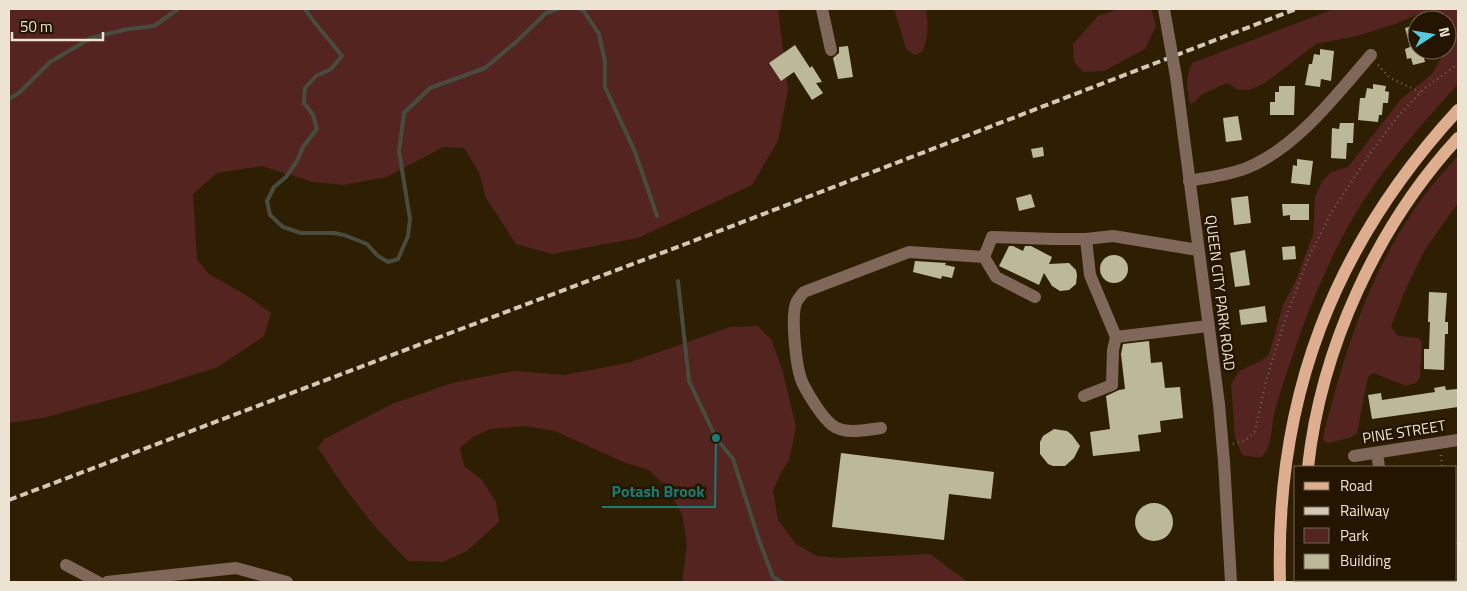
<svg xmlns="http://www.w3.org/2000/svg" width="1467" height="591" viewBox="0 0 1467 591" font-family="'Titillium Web',sans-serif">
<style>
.green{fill:#532420}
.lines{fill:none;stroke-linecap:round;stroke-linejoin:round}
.stream{stroke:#484c3f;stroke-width:4}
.building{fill:#bbb997}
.path{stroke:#72644d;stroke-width:2.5;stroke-dasharray:1 4;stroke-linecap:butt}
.minor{stroke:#7f6859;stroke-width:12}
.major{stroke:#dfae90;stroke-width:12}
.rail{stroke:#d4c9b7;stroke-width:4;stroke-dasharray:8 4;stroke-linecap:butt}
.minor-bridge{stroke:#7f6859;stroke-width:12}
.labels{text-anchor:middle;stroke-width:5;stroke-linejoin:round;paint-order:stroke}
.street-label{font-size:15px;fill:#ede3d3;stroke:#241500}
.leader{fill:none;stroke:#1a7b73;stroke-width:2}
.callout-dot{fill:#1a7b73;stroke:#241500;stroke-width:2}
.callout-label{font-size:16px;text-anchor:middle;font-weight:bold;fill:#1a7b73;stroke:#241500;stroke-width:5;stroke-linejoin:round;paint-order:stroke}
</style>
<rect width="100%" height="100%" fill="#2e1f03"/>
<g class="green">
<path d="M9,9H778L788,90L778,141L752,185L638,238L552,254L516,244L486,198L479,172L464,148L443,147L387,177L342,185L313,182L262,166L217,173L193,194L197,260L209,274L249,297L271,313L264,336L218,367L146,390L43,418L9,423Z"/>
<path d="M894,9H926C928,23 929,38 922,52L915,55L906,49Z"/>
<path d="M1119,9H1151L1156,26L1145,49L1104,71L1083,72L1074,61L1073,44L1098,16Z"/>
<path d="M1334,9H1458V84C1419,127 1380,171 1351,221C1333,253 1318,287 1305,321C1294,350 1284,380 1275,410C1271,426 1273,444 1262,457H1252L1242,455L1235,437L1231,384L1239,371L1261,361L1269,354L1283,305L1296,280L1313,235L1315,197L1322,181L1331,172L1348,167L1401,99L1432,74L1441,58L1442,50H1447V20H1441L1439,14L1431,9L1395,24L1357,36L1316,44L1265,83L1249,90H1238L1227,83L1201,95L1196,101L1190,104C1187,89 1185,77 1192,63Z"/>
<path d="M1458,156V203L1424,251L1404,293L1391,327L1398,336L1419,338L1422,344L1420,378L1416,383L1406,386L1373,373L1368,377L1357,433L1350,438L1328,443L1323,440L1324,433C1351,328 1381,236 1458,156Z"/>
<path d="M757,326L771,339L782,369L796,427L789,461L781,472L773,491L778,520L796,544L817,556L840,558L930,554L968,582H682L687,545L682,514L667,488L649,470L623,462L555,431L525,426L490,429L473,437L460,448L464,466L482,480L496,502L499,522L467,551L443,562L408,561L376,528L344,487L318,448L324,439L392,404L452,383L514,371L564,375L628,363L730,327Z"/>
</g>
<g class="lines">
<g class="stream">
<path d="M305,9C316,26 330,40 342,56L331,69L316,76L305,88L304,103L313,115L317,129L303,147L297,161L286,177L274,187L267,201L270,215L283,227L301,233H334L344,235L367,244L378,256L388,262L398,259L408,236L410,219L399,151L404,113L430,88L485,68L516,42L546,13L558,9"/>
<path d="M579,9L583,10L599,34L605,62V87L635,152L657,216"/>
<path d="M9,99L20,92L50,62L91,38L128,29L154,26L178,9"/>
<path d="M678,281L689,381L716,438L733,459L760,543L773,577L782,582"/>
</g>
</g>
<g class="building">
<path d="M1417,25V50H1422L1425,62L1413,65L1411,58L1407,59L1405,49L1410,47L1405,28Z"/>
<path d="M795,45L810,68L812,66L822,82L816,83L823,93L812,100L794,72L781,81L769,63Z"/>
<path d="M848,46L853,77L838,79L833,58L839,53V47Z"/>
<path d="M1320,49L1334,51L1331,81L1321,79L1320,87L1305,85L1309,64H1312L1314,54L1320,55Z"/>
<path d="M1373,84L1386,86L1385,91L1389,92L1388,103H1383L1382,115H1379L1378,122L1358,120L1360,98H1365L1367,88L1373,89Z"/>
<path d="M1279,86H1295L1294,115H1270V102H1275V92H1279Z"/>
<path d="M1238,116L1242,140L1226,142L1223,118Z"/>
<path d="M1340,123H1354L1353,143H1347L1346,159L1331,158L1332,128L1339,129Z"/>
<path d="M1043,147L1044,156L1033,158L1031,149Z"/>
<path d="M1297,159L1313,161L1310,185L1291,183L1293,165L1297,166Z"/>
<path d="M1031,194L1035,207L1019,211L1016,198Z"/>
<path d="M1248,196L1251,223L1234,225L1231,198Z"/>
<path d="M1282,204H1309V220H1290V215L1283,216Z"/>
<path d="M1009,246H1013L1023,251L1025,246H1031L1052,257L1049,264L1069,263L1076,270L1077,275L1076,284L1069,290L1060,291L1052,286L1044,273L1039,285L999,266Z"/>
<path d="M1295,246L1296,259L1283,260L1282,247Z"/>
<path d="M1245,250L1250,285L1235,287L1230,253Z"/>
<circle cx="1114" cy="269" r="14"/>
<path d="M915,261L946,263L945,265L955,267L952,278L942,276L941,279L913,272Z"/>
<path d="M1429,292L1447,293L1445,322H1448V334H1445L1444,370L1424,369V349H1429L1430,322H1428Z"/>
<path d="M1265,306L1267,322L1241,325L1239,310Z"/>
<path d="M1149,341L1151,363L1162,362L1165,388L1180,387L1183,418L1160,421L1161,432L1138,435L1140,451L1093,456L1090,432L1110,429L1106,396L1119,390L1125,389L1121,354L1123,344Z"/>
<path d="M1445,386L1446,390L1458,389V407L1372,419L1368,395L1381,393L1382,400L1435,392L1434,388Z"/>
<path d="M1054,429L1067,431L1072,435L1080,446L1074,458L1065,466H1053L1048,464L1040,454V442L1043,436Z"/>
<path d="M841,453L994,472L991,499L949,494L944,540L832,527Z"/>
<circle cx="1154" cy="522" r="19"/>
</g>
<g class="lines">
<g class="path">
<path d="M1378,65L1390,78L1420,92"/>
<path d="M1233,444L1246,440L1255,431L1266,381L1283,326L1307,261L1331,213L1373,149L1399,115L1425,88L1458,64"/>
<path d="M1441,455L1442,467"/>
<path d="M1456,543L1458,548"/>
</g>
<g class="minor">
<path d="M822,9L831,50"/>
<path d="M1164,9L1168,32"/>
<path d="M1176,77L1219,404L1224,462L1231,582"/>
<path d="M1189,181C1209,177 1231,175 1249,167C1298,146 1337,94 1371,55"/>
<path d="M1086,239L1090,275L1116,337L1208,326"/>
<path d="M984,257L996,277L1035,297"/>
<path d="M1084,396L1112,385L1113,350L1116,337"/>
<path d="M881,428C865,430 845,435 832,425C822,417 809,396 803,384C796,370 790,314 797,301C799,298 802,294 804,292L909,252L984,257L992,237L1053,239H1086L1113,236L1198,250"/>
<path d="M1377,453L1379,467"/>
<path d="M1354,456L1458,440"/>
<path d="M66,565L98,582"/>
<path d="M107,582L236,568L287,582"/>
</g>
<g class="major">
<path d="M1308,467C1321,348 1377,226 1458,138"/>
<path d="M1302,580V582"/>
<path d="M1280,582C1275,398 1333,246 1458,110"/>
</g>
<path class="rail" d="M9,500L688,243L1296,9"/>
<path class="minor-bridge" d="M1168,32L1176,77"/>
</g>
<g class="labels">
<g class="street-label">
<text transform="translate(1220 293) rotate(83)" y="5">QUEEN CITY PARK ROAD</text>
<text transform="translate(1404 432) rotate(-9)" y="5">PINE STREET</text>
</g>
</g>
<path class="leader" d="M716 438L715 507H602"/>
<circle class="callout-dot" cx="716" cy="438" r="5"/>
<g class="callout-label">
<text x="658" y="497">Potash Brook</text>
</g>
<rect width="1467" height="591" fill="none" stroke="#ede3d3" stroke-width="20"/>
<rect x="1294" y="466" width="162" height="115" fill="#241500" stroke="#746754"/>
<rect x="1304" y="482" width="25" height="8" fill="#dfae90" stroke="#746754"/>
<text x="1340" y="491" font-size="15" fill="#ede3d3">Road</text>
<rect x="1304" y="507" width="25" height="8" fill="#d4c9b7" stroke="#746754"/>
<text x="1340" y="516" font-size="15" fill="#ede3d3">Railway</text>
<rect x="1304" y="528" width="25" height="15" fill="#532420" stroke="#746754"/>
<text x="1340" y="541" font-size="15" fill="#ede3d3">Park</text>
<rect x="1304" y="554" width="25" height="15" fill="#bbb997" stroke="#746754"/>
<text x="1340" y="566" font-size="15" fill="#ede3d3">Building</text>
<g transform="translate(1432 35) rotate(78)"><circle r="24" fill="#241500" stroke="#746754"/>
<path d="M0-4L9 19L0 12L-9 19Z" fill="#54cade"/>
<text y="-8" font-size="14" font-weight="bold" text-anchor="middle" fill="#ede3d3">N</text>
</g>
<path d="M12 32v8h91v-8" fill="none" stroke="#ede3d3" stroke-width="2.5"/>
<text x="20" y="32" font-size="15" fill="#ede3d3" stroke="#241500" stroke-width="4" paint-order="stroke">50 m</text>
</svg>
